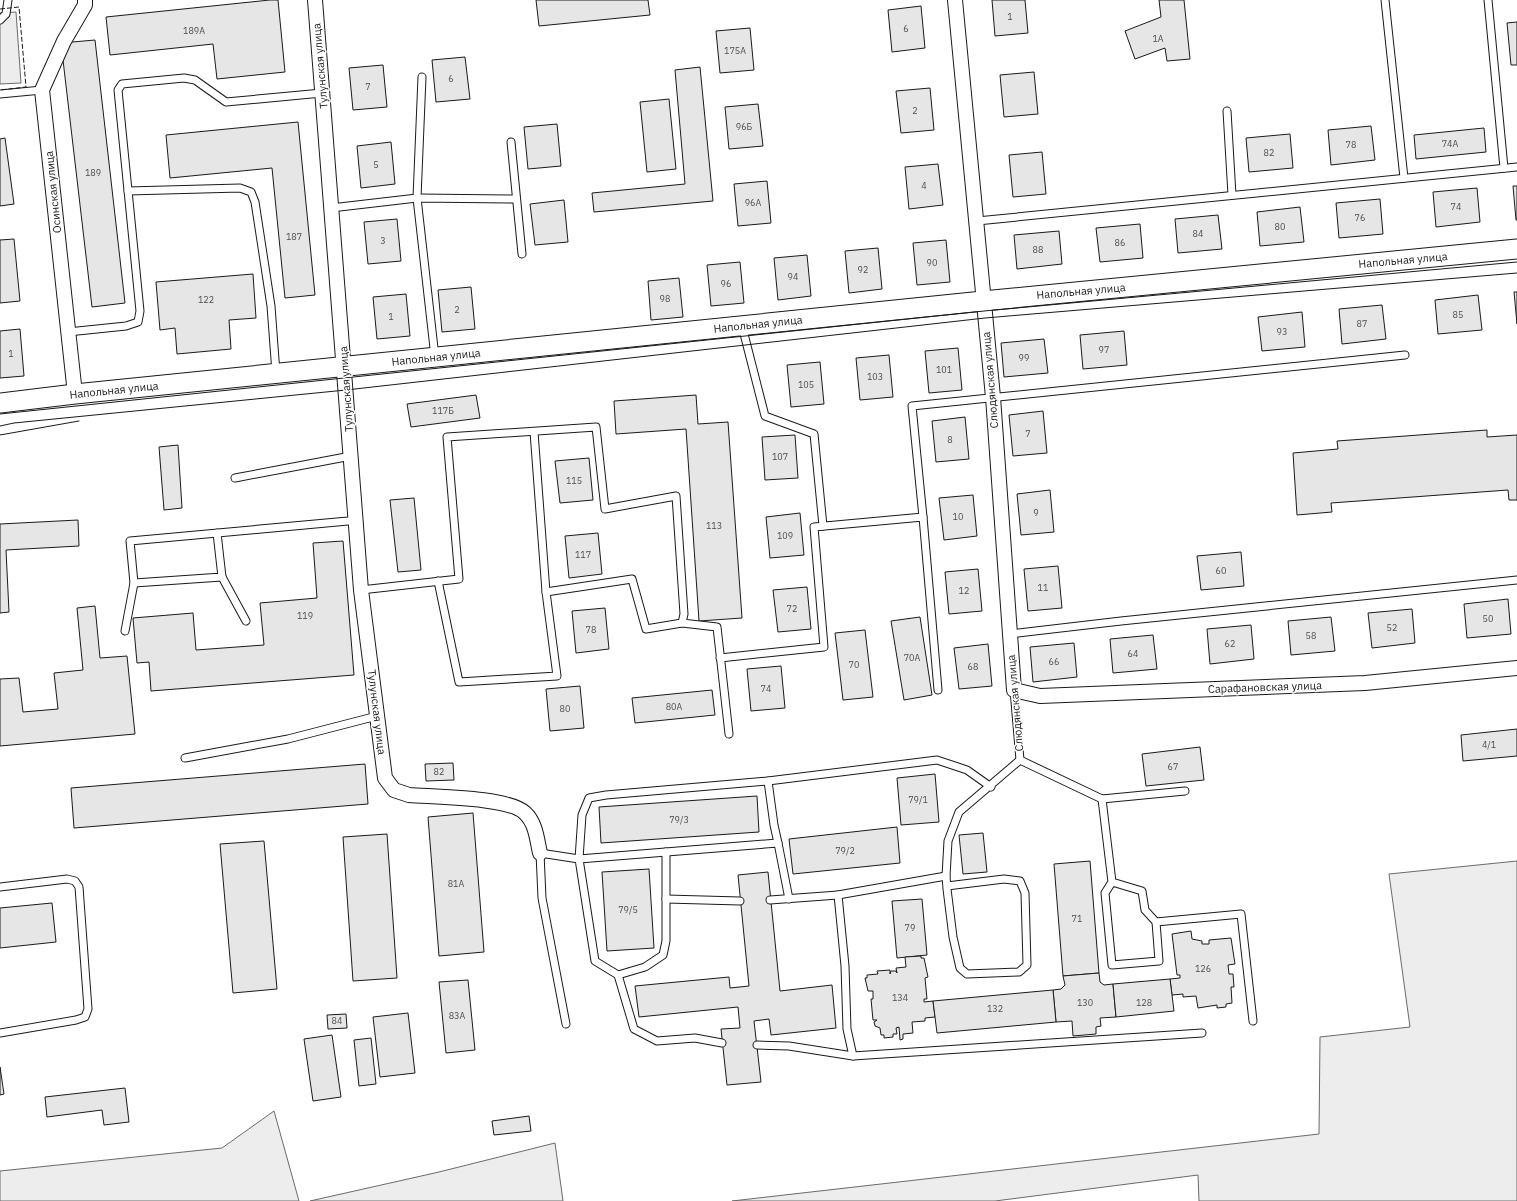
<svg xmlns="http://www.w3.org/2000/svg" width="1517" height="1201" viewBox="0 0 1517 1201" font-family="'IBM Plex Sans',sans-serif">
<style>
.built{fill:#ededed;stroke:#6a6a6a}
.building{fill:#e6e6e6;stroke:#1a1a1a}
.lines{fill:none;stroke-linecap:round;stroke-linejoin:round}
.lane-casing{stroke:#1a1a1a;stroke-width:9}
.street-casing{stroke:#1a1a1a;stroke-width:16}
.secondary-casing{stroke:#1a1a1a;stroke-width:21}
.lane{stroke:#fff;stroke-width:7}
.street{stroke:#fff;stroke-width:14}
.secondary{stroke:#fff;stroke-width:19}
.tram{stroke:#1a1a1a;stroke-width:1}
.fence{stroke:#1a1a1a;stroke-width:1;stroke-dasharray:5 2;stroke-linecap:butt}
.labels{text-anchor:middle;stroke-width:3;stroke-linejoin:round;paint-order:stroke}
.number-label{font-size:9px;fill:#4d4d4d}
.street-label{font-size:11px;fill:#1a1a1a;stroke:#fff}
</style>
<rect width="100%" height="100%" fill="#fff"/>
<g class="built">
<path d="M16,12L21,83L0,84V13Z"/>
<path d="M1517,861V1201H1199L1198,1175L995,1201H732L1319,1134L1320,1037L1410,1027L1389,874Z"/>
<path d="M274,1111L299,1201H0V1171L222,1148Z"/>
<path d="M555,1143L563,1201H310L439,1172Z"/>
</g>
<g class="building">
<path d="M270,0H278L285,72L217,79L213,44L110,55L106,17Z"/>
<path d="M536,0H648L650,15L539,26Z"/>
<path d="M992,0H1025L1028,33L995,36Z"/>
<path d="M1159,0H1184L1190,59L1167,61L1165,48L1135,59L1125,31L1161,17Z"/>
<path d="M921,6L925,48L892,52L888,10Z"/>
<path d="M1517,22V65H1511L1507,23Z"/>
<path d="M750,28L754,70L720,73L716,31Z"/>
<path d="M95,40L125,303L92,307L61,43Z"/>
<path d="M465,57L470,99L436,102L432,60Z"/>
<path d="M383,65L387,107L353,110L349,68Z"/>
<path d="M700,67L713,201L594,212L592,193L685,184L675,70Z"/>
<path d="M1034,72L1038,114L1004,117L1000,75Z"/>
<path d="M930,88L934,130L901,133L896,91Z"/>
<path d="M669,99L676,169L647,172L640,102Z"/>
<path d="M758,104L763,146L729,149L725,107Z"/>
<path d="M298,122L315,295L285,298L272,168L170,178L166,135Z"/>
<path d="M557,124L561,166L528,169L524,127Z"/>
<path d="M1371,126L1375,160L1331,165L1328,130Z"/>
<path d="M1484,128L1486,152L1416,159L1414,135Z"/>
<path d="M1290,134L1293,168L1249,172L1246,138Z"/>
<path d="M5,138L14,204L0,206V139Z"/>
<path d="M391,142L395,184L361,188L357,146Z"/>
<path d="M1042,152L1046,194L1013,197L1009,155Z"/>
<path d="M938,164L943,205L909,209L905,167Z"/>
<path d="M767,181L771,223L738,226L734,184Z"/>
<path d="M1513,186H1517V220H1516Z"/>
<path d="M1477,188L1480,222L1436,227L1433,192Z"/>
<path d="M1380,199L1383,234L1339,238L1336,203Z"/>
<path d="M564,200L568,242L535,245L530,204Z"/>
<path d="M1300,207L1304,242L1260,246L1257,212Z"/>
<path d="M1218,215L1222,249L1178,253L1175,219Z"/>
<path d="M397,219L401,261L368,264L364,222Z"/>
<path d="M1140,224L1143,258L1100,262L1096,228Z"/>
<path d="M1059,231L1062,264L1017,269L1014,235Z"/>
<path d="M14,239L20,301L0,303V240Z"/>
<path d="M946,240L950,282L917,285L913,243Z"/>
<path d="M878,248L882,289L849,293L845,251Z"/>
<path d="M807,255L811,296L778,300L774,258Z"/>
<path d="M740,262L744,303L711,306L707,265Z"/>
<path d="M253,274L256,318L229,320L231,349L177,354L175,328L160,330L156,282Z"/>
<path d="M679,278L683,317L651,320L648,281Z"/>
<path d="M471,287L475,329L442,332L438,290Z"/>
<path d="M1514,292H1517V324Z"/>
<path d="M406,294L410,336L377,339L373,297Z"/>
<path d="M1478,295L1482,330L1438,334L1435,300Z"/>
<path d="M1382,305L1386,339L1342,344L1339,309Z"/>
<path d="M1302,312L1305,347L1262,351L1258,317Z"/>
<path d="M20,329L24,376L0,378V331Z"/>
<path d="M1124,331L1127,365L1083,369L1080,335Z"/>
<path d="M1044,339L1048,373L1004,377L1001,343Z"/>
<path d="M958,348L962,390L929,393L925,351Z"/>
<path d="M889,355L893,397L860,400L856,358Z"/>
<path d="M820,362L824,404L791,407L787,365Z"/>
<path d="M476,395L480,418L411,427L407,404Z"/>
<path d="M696,395L698,424L728,422L742,618L699,621L686,429L616,434L614,401Z"/>
<path d="M1043,411L1047,453L1013,456L1009,415Z"/>
<path d="M965,417L969,459L936,462L932,421Z"/>
<path d="M1487,430V437L1517,435V500H1509L1508,490L1331,503L1332,512L1297,515L1293,453L1338,449L1337,441Z"/>
<path d="M795,435L798,478L765,480L762,437Z"/>
<path d="M178,445L182,508L164,510L159,447Z"/>
<path d="M589,458L593,500L560,503L555,461Z"/>
<path d="M1050,490L1054,532L1021,535L1017,494Z"/>
<path d="M973,495L977,536L944,540L939,498Z"/>
<path d="M414,498L421,570L398,572L390,500Z"/>
<path d="M800,513L804,555L770,558L766,517Z"/>
<path d="M78,520L79,546L6,550L9,612L0,613V524Z"/>
<path d="M598,533L602,574L569,578L565,536Z"/>
<path d="M343,541L354,675L151,691L149,662L137,663L133,618L193,613L196,650L264,645L260,603L317,598L313,543Z"/>
<path d="M1241,552L1244,586L1201,590L1197,556Z"/>
<path d="M1058,566L1062,608L1028,611L1024,569Z"/>
<path d="M978,569L982,611L949,614L945,572Z"/>
<path d="M807,587L811,629L778,632L773,590Z"/>
<path d="M1508,599L1511,634L1467,638L1464,604Z"/>
<path d="M95,606L100,658L127,656L135,734L0,746V679L19,678L23,712L58,709L54,673L83,670L77,608Z"/>
<path d="M605,608L609,649L576,653L572,611Z"/>
<path d="M1412,609L1415,643L1372,648L1368,613Z"/>
<path d="M920,617L932,695L904,700L891,621Z"/>
<path d="M1331,617L1335,651L1291,655L1288,621Z"/>
<path d="M1251,625L1254,659L1210,664L1207,629Z"/>
<path d="M865,630L873,697L843,700L835,633Z"/>
<path d="M1153,635L1157,669L1113,673L1110,639Z"/>
<path d="M1074,643L1077,677L1033,682L1030,647Z"/>
<path d="M988,644L992,686L959,689L954,648Z"/>
<path d="M781,666L785,708L751,711L747,669Z"/>
<path d="M580,686L584,728L550,731L546,689Z"/>
<path d="M712,690L715,715L635,723L632,698Z"/>
<path d="M1517,729V756L1463,761L1461,735Z"/>
<path d="M1200,747L1204,780L1146,786L1142,754Z"/>
<path d="M453,763L454,780L426,781L425,764Z"/>
<path d="M365,764L368,804L74,828L71,788Z"/>
<path d="M935,774L939,822L901,825L897,778Z"/>
<path d="M757,796L759,832L601,843L599,807Z"/>
<path d="M473,813L484,952L439,956L428,817Z"/>
<path d="M897,827L900,863L793,874L789,839Z"/>
<path d="M983,833L987,872L963,874L959,835Z"/>
<path d="M387,834L397,978L353,981L343,837Z"/>
<path d="M264,841L277,989L233,993L220,844Z"/>
<path d="M1090,861L1099,973L1063,976L1054,864Z"/>
<path d="M649,869L654,948L607,951L602,872Z"/>
<path d="M768,872L780,991L832,985L836,1028L771,1035L769,1019L754,1021L761,1082L727,1085L721,1029L740,1028L738,1007L639,1017L635,986L729,977L730,988L749,986L738,875Z"/>
<path d="M922,899L927,955L897,958L892,901Z"/>
<path d="M52,903L56,942L0,948V908Z"/>
<path d="M1191,931L1192,939L1202,941V944H1209V940L1231,938L1235,964L1228,965L1229,974H1233L1234,987H1231L1232,1003L1226,1004V1007L1217,1008V1005L1198,1008L1196,996L1183,997V994L1172,995L1170,979L1180,978V975H1177L1172,934Z"/>
<path d="M921,956V958H924L928,977L925,978L927,999H924V1002L933,1001L935,1017L925,1018V1021L912,1022L913,1033L903,1034V1039L900,1040L899,1027L896,1028L897,1034H893V1037L884,1038V1035H881L880,1028L875,1026L874,1022L877,1020H873L871,999H873V991H868L865,978H867V975L878,974L877,971L890,970V974L891,971H896L897,973L896,968L906,967L905,957Z"/>
<path d="M1099,973L1100,982L1104,985L1113,984L1116,1017L1100,1018L1101,1026L1096,1027V1034L1073,1036L1072,1021L1056,1022L1053,990L1061,989L1065,985L1063,976Z"/>
<path d="M1170,979L1174,1011L1116,1017L1113,984Z"/>
<path d="M468,980L475,1050L446,1053L439,982Z"/>
<path d="M1053,990L1056,1022L937,1033L933,1001Z"/>
<path d="M408,1013L415,1073L380,1077L373,1017Z"/>
<path d="M346,1014L347,1028L328,1029L327,1015Z"/>
<path d="M332,1035L341,1097L313,1101L304,1039Z"/>
<path d="M371,1038L376,1084L359,1086L354,1040Z"/>
<path d="M0,1067L4,1094L0,1095Z"/>
<path d="M125,1088L129,1122L104,1125L102,1110L47,1117L45,1097Z"/>
<path d="M529,1116L531,1131L494,1135L492,1121Z"/>
</g>
<g class="lines">
<defs>
<g id="lane">
<path d="M1385,0L1404,178"/>
<path d="M1488,0L1504,168"/>
<path d="M0,20L6,14L8,0"/>
<path d="M0,94L42,90"/>
<path d="M1227,111L1232,195"/>
<path d="M511,142L522,254"/>
<path d="M128,191L240,188L251,192L255,202L271,306L276,373"/>
<path d="M331,208L417,198L422,77"/>
<path d="M977,221L1517,167"/>
<path d="M742,326L765,416L814,434L823,526"/>
<path d="M68,332L126,326L138,322L140,311L118,90L122,84L184,78L195,80L226,102L322,93"/>
<path d="M435,357L417,198L516,199"/>
<path d="M534,432L546,592"/>
<path d="M235,478L351,456"/>
<path d="M923,517L912,406L1405,355"/>
<path d="M217,533L222,577L134,583L130,541L348,521L356,520"/>
<path d="M222,577L246,621"/>
<path d="M438,581L459,682L557,676L546,592L632,579L646,629L682,623"/>
<path d="M361,590L459,579L447,437L596,427L605,509L676,496L684,614L682,623L717,627L729,734"/>
<path d="M125,631L134,583"/>
<path d="M1009,634L1121,621L1517,580"/>
<path d="M720,658L824,647L814,527L923,517L938,690"/>
<path d="M1014,690L1020,760"/>
<path d="M185,758L288,739L377,716"/>
<path d="M1020,760L1102,799L1185,791"/>
<path d="M768,781L774,825L778,843"/>
<path d="M1102,799L1112,882L1105,893L1112,965L1159,961L1156,922L1145,910L1142,891L1112,882"/>
<path d="M947,886L1004,879L1020,881L1025,893L1027,965L1019,972L967,974L960,968L953,937L947,889L946,876L948,841L959,812L1020,760"/>
<path d="M0,887L67,879L75,881L79,887L88,1009L85,1017L76,1020L0,1033"/>
<path d="M666,899L740,901"/>
<path d="M789,899L778,843L579,859L582,815L589,798L606,795L768,781L937,760L967,770L991,787"/>
<path d="M770,900L838,895"/>
<path d="M1156,922L1241,914L1253,1021"/>
<path d="M618,975L645,967L663,955L666,941V852"/>
<path d="M566,1024L542,898L540,853L579,859L595,961L618,975L634,1029L657,1041L695,1038L722,1043"/>
<path d="M757,1045L789,1046L853,1056L847,1029L845,966L838,895L946,876"/>
<path d="M853,1056L1202,1033"/>
</g>
<g id="street">
<path d="M315,0L361,590L385,778L394,790L409,795C434,797 509,797 525,813C536,823 537,840 540,853"/>
<path d="M955,0L993,397L1014,690L1040,696L1365,683L1517,668"/>
<path d="M75,394L42,90L64,41L85,5V0"/>
</g>
<path id="secondary" d="M0,403L75,394L983,301L1517,249"/>
</defs>
<use href="#lane" class="lane-casing"/>
<use href="#street" class="street-casing"/>
<use href="#secondary" class="secondary-casing"/>
<use href="#lane" class="lane"/>
<use href="#street" class="street"/>
<use href="#secondary" class="secondary"/>
<g class="tram">
<path d="M0,414L984,311L1517,262"/>
<path d="M0,426L14,423L346,390L985,318L1517,273"/>
<path d="M0,435L79,421"/>
</g>
<path class="fence" d="M0,9L19,7L26,87L0,90"/>
</g>
<g class="labels">
<g class="number-label">
<text x="1010" y="20">1</text>
<text x="906" y="32">6</text>
<text x="194" y="34">189А</text>
<text x="1158" y="42">1А</text>
<text x="735" y="54">175А</text>
<text x="451" y="82">6</text>
<text x="368" y="90">7</text>
<text x="915" y="114">2</text>
<text x="744" y="130">96Б</text>
<text x="1450" y="147">74А</text>
<text x="1351" y="148">78</text>
<text x="1269" y="156">82</text>
<text x="376" y="168">5</text>
<text x="93" y="176">189</text>
<text x="924" y="189">4</text>
<text x="753" y="206">96А</text>
<text x="1456" y="210">74</text>
<text x="1360" y="221">76</text>
<text x="1280" y="230">80</text>
<text x="1198" y="237">84</text>
<text x="294" y="240">187</text>
<text x="383" y="244">3</text>
<text x="1120" y="246">86</text>
<text x="1038" y="253">88</text>
<text x="932" y="266">90</text>
<text x="863" y="273">92</text>
<text x="793" y="280">94</text>
<text x="726" y="287">96</text>
<text x="665" y="302">98</text>
<text x="206" y="303">122</text>
<text x="457" y="313">2</text>
<text x="1458" y="318">85</text>
<text x="391" y="320">1</text>
<text x="1362" y="327">87</text>
<text x="1282" y="335">93</text>
<text x="1104" y="353">97</text>
<text x="11" y="357">1</text>
<text x="1024" y="361">99</text>
<text x="944" y="373">101</text>
<text x="875" y="380">103</text>
<text x="806" y="388">105</text>
<text x="443" y="414">117Б</text>
<text x="1028" y="437">7</text>
<text x="950" y="443">8</text>
<text x="780" y="460">107</text>
<text x="574" y="484">115</text>
<text x="1036" y="516">9</text>
<text x="958" y="520">10</text>
<text x="714" y="529">113</text>
<text x="785" y="539">109</text>
<text x="583" y="558">117</text>
<text x="1221" y="574">60</text>
<text x="1043" y="591">11</text>
<text x="964" y="594">12</text>
<text x="792" y="612">72</text>
<text x="305" y="619">119</text>
<text x="1488" y="622">50</text>
<text x="1392" y="631">52</text>
<text x="591" y="633">78</text>
<text x="1311" y="639">58</text>
<text x="1230" y="647">62</text>
<text x="1133" y="657">64</text>
<text x="912" y="661">70А</text>
<text x="1054" y="665">66</text>
<text x="854" y="668">70</text>
<text x="973" y="670">68</text>
<text x="766" y="692">74</text>
<text x="674" y="710">80А</text>
<text x="565" y="712">80</text>
<text x="1489" y="748">4/1</text>
<text x="1173" y="770">67</text>
<text x="439" y="775">82</text>
<text x="918" y="803">79/1</text>
<text x="679" y="823">79/3</text>
<text x="845" y="854">79/2</text>
<text x="456" y="887">81А</text>
<text x="628" y="913">79/5</text>
<text x="1077" y="922">71</text>
<text x="910" y="931">79</text>
<text x="1203" y="972">126</text>
<text x="900" y="1001">134</text>
<text x="1085" y="1006">130</text>
<text x="1144" y="1006">128</text>
<text x="995" y="1012">132</text>
<text x="457" y="1019">83А</text>
<text x="337" y="1024">84</text>
</g>
<g class="street-label">
<text transform="translate(320 66) rotate(-95)" y="4">Тулунская улица</text>
<text transform="translate(53 192) rotate(-96)" y="4">Осинская улица</text>
<text transform="translate(1403 260) rotate(-5)" y="4">Напольная улица</text>
<text transform="translate(1081 291) rotate(-5)" y="4">Напольная улица</text>
<text transform="translate(758 324) rotate(-6)" y="4">Напольная улица</text>
<text transform="translate(436 357) rotate(-6)" y="4">Напольная улица</text>
<text transform="translate(990 380) rotate(-95)" y="4">Слюдянская улица</text>
<text transform="translate(346 389) rotate(-94)" y="4">Тулунская улица</text>
<text transform="translate(114 390) rotate(-6)" y="4">Напольная улица</text>
<text transform="translate(1265 687) rotate(-2)" y="4">Сарафановская улица</text>
<text transform="translate(1015 703) rotate(-95)" y="4">Слюдянская улица</text>
<text transform="translate(377 712) rotate(83)" y="4">Тулунская улица</text>
</g>
</g>
</svg>
